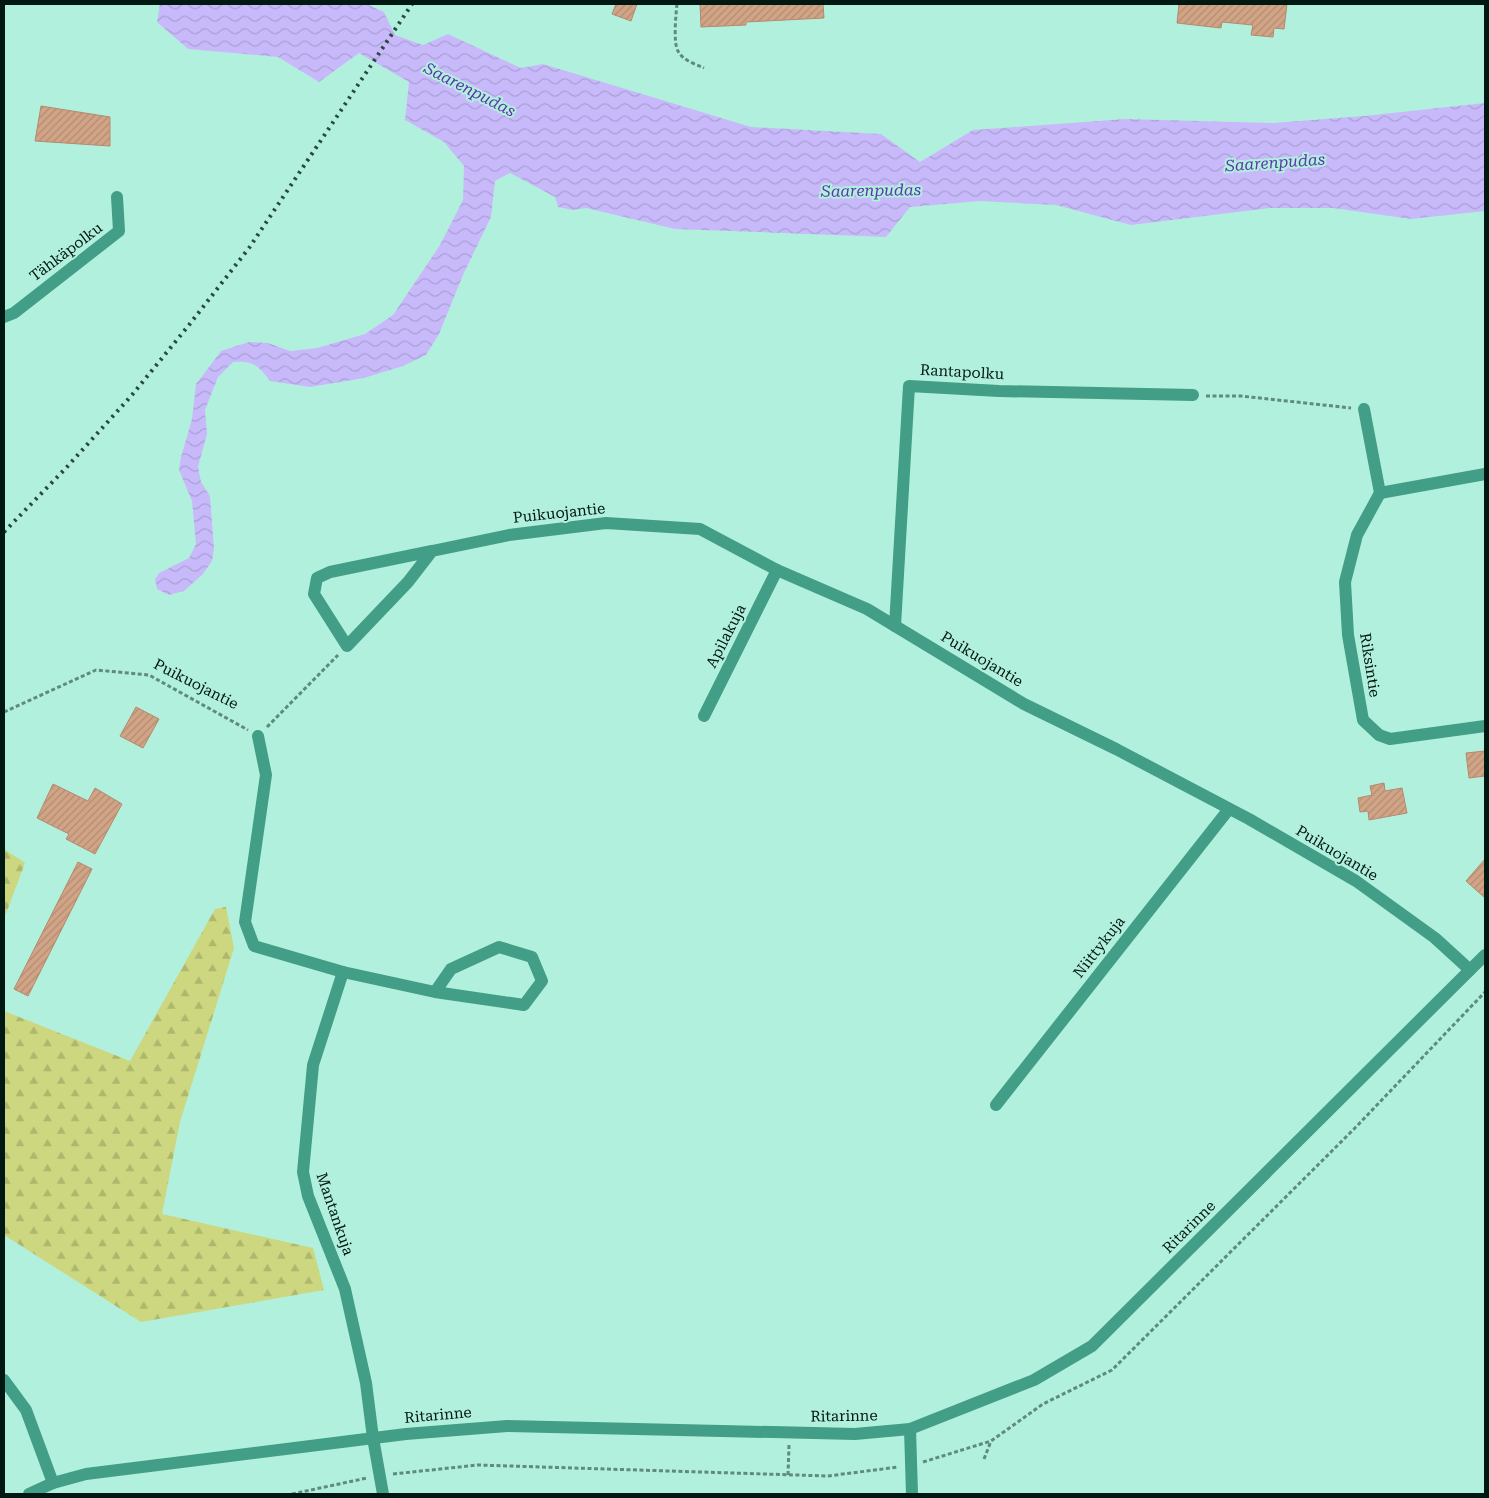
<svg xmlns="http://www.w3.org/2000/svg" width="1489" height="1498" viewBox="0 0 1489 1498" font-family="'Roboto Serif',serif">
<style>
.forest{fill:url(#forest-firs)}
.water{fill:url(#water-waves)}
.building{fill:url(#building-hatch);stroke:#b5896d}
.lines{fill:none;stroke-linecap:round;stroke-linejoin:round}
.path{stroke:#5f8a7e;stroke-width:3;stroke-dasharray:4 2.5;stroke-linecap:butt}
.minor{stroke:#429e87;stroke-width:12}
.rail{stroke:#294840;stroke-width:4;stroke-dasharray:2.5 5;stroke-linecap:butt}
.labels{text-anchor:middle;stroke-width:4;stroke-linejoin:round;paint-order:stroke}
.street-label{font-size:15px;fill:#011712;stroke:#b2f0de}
.water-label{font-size:16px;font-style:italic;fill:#5f35ab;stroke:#b2f0de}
</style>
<defs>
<pattern id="forest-firs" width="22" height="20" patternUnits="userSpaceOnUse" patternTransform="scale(1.25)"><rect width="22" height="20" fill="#ccd77f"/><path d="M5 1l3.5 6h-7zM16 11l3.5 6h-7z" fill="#adb86d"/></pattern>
<pattern id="water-waves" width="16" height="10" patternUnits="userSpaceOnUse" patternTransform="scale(1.25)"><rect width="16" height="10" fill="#c8bafa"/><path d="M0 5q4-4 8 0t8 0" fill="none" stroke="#aa9fd5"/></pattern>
<pattern id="building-hatch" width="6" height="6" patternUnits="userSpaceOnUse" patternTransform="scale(1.25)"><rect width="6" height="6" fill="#d1a486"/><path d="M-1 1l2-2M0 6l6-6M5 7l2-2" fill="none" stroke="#b28c73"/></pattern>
</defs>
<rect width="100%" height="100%" fill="#b2f0de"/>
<g class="forest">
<path d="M4,849L25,863L4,919Z"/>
<path d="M226,907L234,948L180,1122L162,1214L313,1248L324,1290L141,1322L4,1235V1011L130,1061L215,909Z"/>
</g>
<path class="water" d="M160,4H366L384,12L395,35L423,45L448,34L521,68L543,64L751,127L881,134L920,162L973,130L1125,119L1273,123L1364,116L1485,103V211L1411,219L1333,208H1270L1131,225L1056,205L980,201L910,207L886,237L675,229L586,208L573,210L558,207L555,197L510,173L495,181L491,217L463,275L439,334L426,355L403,366L364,378L310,387L270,381C258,365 254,361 233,362L218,377L205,410L207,434L198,467L201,482L210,496L214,549L212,561L203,574L184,591L169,595L157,589L155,579L159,573L189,558L196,544L192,501L179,470L181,457L192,419L196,384L206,371L221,351L249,342L268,343L290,351L317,348L365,334L393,315L440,245L463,200L464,166L444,142L405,120L409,82L359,53L319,82L278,57L188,49L157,22Z"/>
<g class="building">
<path d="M616,4H637L631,21L612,14Z"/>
<path d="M700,4H823L824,18L746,22V25L701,27Z"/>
<path d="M1179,4H1287L1284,29L1274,28L1273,37L1251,35L1253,25L1222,22L1221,28L1177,23Z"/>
<path d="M41,106L110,117V146L35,141Z"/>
<path d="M136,707L159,719L143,748L120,736Z"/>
<path d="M1485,751V776L1469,778L1466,753Z"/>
<path d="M1384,783L1385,791L1402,788L1407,813L1369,820L1368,811L1360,812L1358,798L1372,795L1370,786Z"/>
<path d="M53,784L88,801L95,788L122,804L95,854L66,839L69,834L37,818Z"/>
<path d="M1485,859V898L1466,881Z"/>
<path d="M78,862L92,869L28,996L14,989Z"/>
</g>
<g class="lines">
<g class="path">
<path d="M677,4C676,13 673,43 678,51C682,60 695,64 704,68"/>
<path d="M1206,396H1241L1351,408"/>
<path d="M4,712L96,670L149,675L248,730"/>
<path d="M267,727L338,655"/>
<path d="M984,1459L991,1441"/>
<path d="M923,1462L991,1441L1043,1404L1112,1370L1354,1129L1485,992"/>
<path d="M393,1474L478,1465L828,1476L898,1467"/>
<path d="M788,1475L789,1445"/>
<path d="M292,1494L367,1478"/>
</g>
<g class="minor">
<path d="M4,317L14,313L119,231L117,197"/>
<path d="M1364,409L1380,493"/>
<path d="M1485,474L1380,493L1357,535L1345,582L1348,635L1363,720L1379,735L1390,739L1485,726"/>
<path d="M432,551L330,572L317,578L314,594L347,646L408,582L432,551L509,535L606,523L700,529L777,570L867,609L1024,704L1116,749L1249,819L1356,881L1435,938L1470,970"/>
<path d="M895,626L909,386L999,391L1193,395"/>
<path d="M704,716L777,570"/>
<path d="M258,736L266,775L245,922L254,946L343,972L435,992L524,1005L542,981L532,957L499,947L451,969L435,992"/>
<path d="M343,972L313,1065L303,1172L308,1196L345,1289L366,1383L373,1438L383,1494"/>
<path d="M996,1105L1229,809"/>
<path d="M4,1380L26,1410L53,1483"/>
<path d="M910,1429L912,1494"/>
<path d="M29,1494L53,1483L86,1474L406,1434L507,1426L855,1434L910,1429L1034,1380L1092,1346L1485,955"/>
</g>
<path class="rail" d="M4,532L66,468L132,395L189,325L249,248L412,4"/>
</g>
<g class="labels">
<g class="street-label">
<text transform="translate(66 252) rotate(-37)" y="5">Tähkäpolku</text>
<text transform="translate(962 372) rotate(3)" y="5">Rantapolku</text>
<text transform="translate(559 513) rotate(-6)" y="5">Puikuojantie</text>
<text transform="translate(726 636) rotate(-63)" y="5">Apilakuja</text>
<text transform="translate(982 659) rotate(31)" y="5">Puikuojantie</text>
<text transform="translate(1370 665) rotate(81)" y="5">Riksintie</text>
<text transform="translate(196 684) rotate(27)" y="5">Puikuojantie</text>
<text transform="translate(1337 853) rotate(31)" y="5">Puikuojantie</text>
<text transform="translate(1099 947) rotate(-52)" y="5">Niittykuja</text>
<text transform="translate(335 1214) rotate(71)" y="5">Mantankuja</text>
<text transform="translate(1189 1227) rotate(-45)" y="5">Ritarinne</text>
<text transform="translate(438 1415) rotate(-5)" y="5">Ritarinne</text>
<text transform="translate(844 1416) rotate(-1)" y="5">Ritarinne</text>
</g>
<g class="water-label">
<text transform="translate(470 89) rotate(27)" y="6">Saarenpudas</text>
<text transform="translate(1275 162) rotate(-4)" y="6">Saarenpudas</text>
<text transform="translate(871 190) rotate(-1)" y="6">Saarenpudas</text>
</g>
</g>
<rect width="1489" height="1498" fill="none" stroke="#011712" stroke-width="10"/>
</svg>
